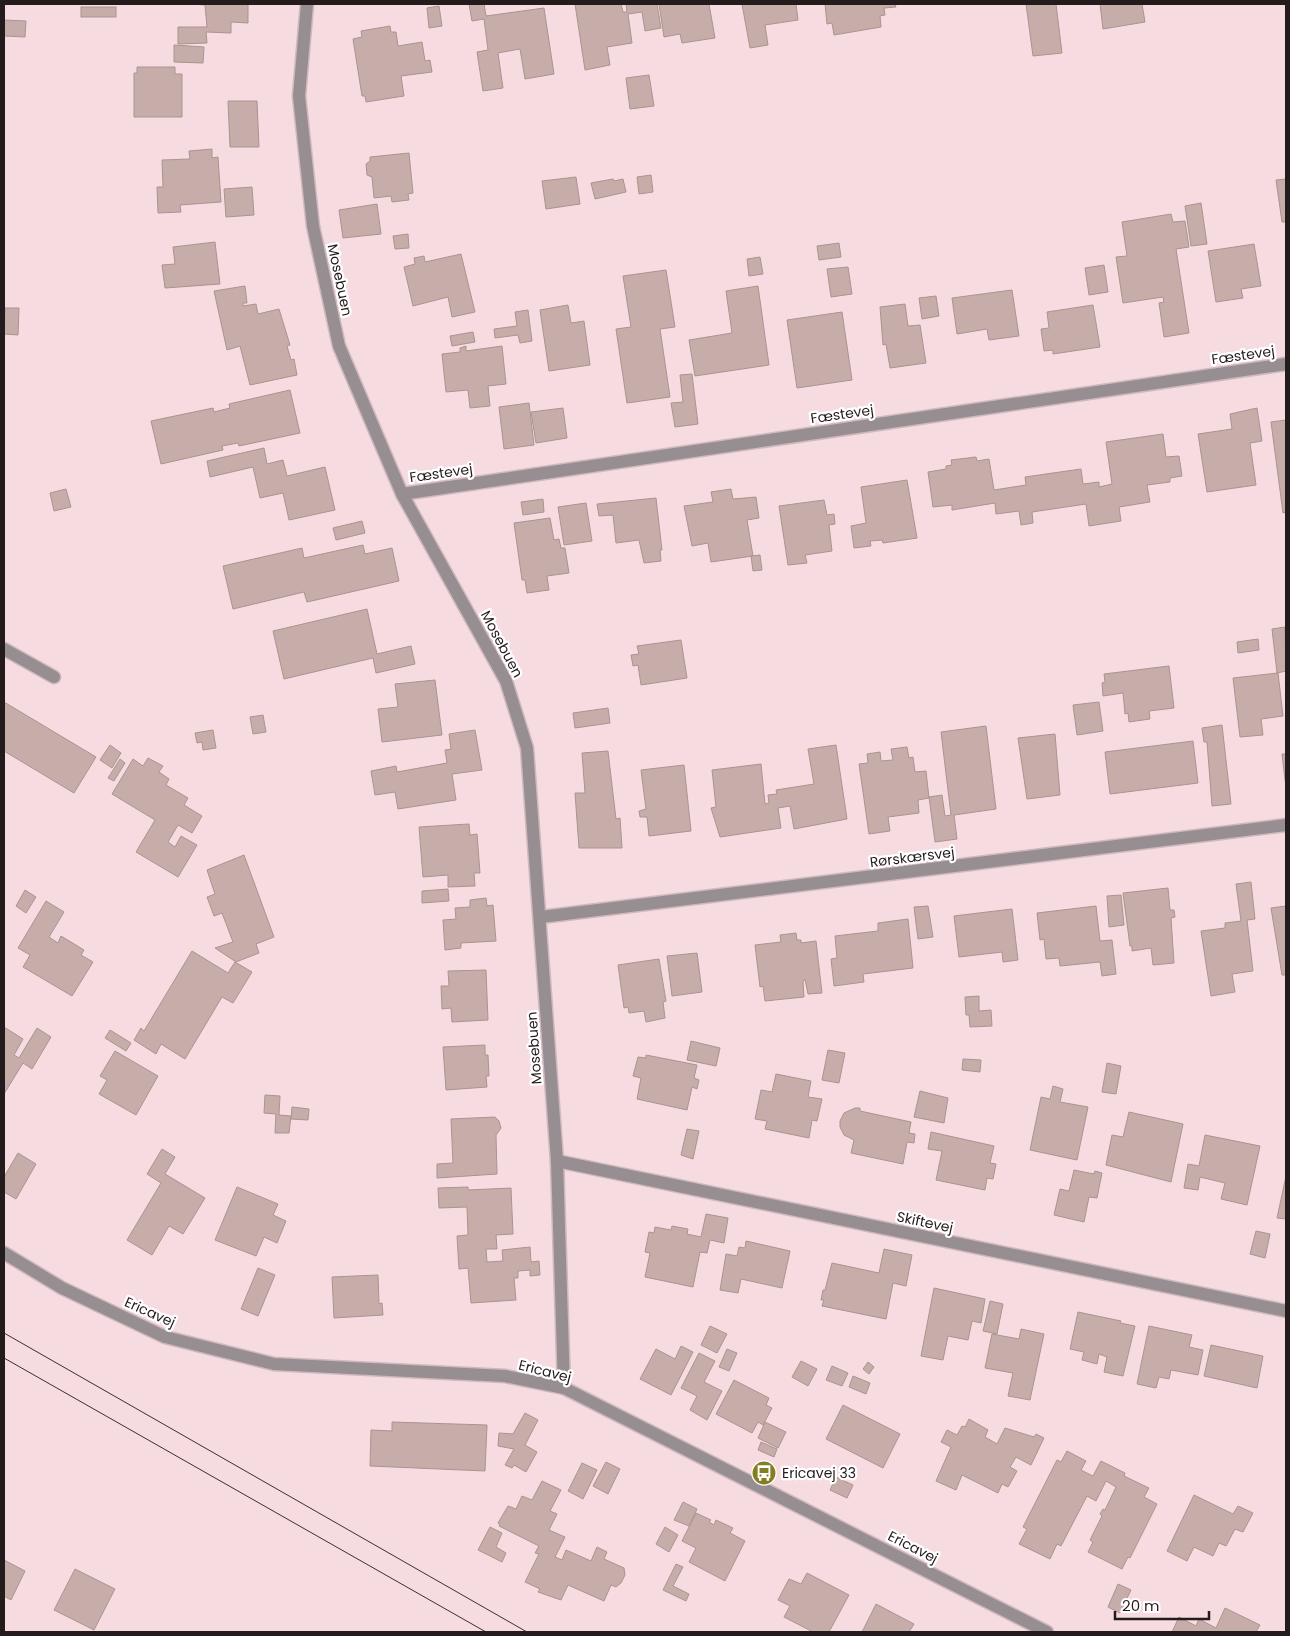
<svg xmlns="http://www.w3.org/2000/svg" width="1290" height="1636" viewBox="0 0 1290 1636" font-family="Poppins,sans-serif">
<style>
.building{fill:#c6adaa;stroke:#ab9390}
.lines{fill:none;stroke-linecap:round;stroke-linejoin:round}
.minor-casing{stroke:#d0b9be;stroke-width:15}
.minor{stroke:#978e92;stroke-width:12}
.tram{stroke:#3a2f31;stroke-width:1}
.labels{text-anchor:middle;stroke-width:4.5;stroke-linejoin:round;paint-order:stroke}
.street-label{font-size:14px;fill:#241b1d;stroke:#fff}
.poi-label{font-size:14px;fill:#241b1d;stroke:#fff;text-anchor:start}
</style>
<rect width="100%" height="100%" fill="#f6dce1"/>
<g class="building">
<path d="M193,4H248V23L231,22V33L206,32L207,43L178,44V27H207L205,5Z"/>
<path d="M469,4H484L486,16L544,8L554,74L525,79L520,49L498,53L503,88L483,91L477,52L488,50L484,19L472,21Z"/>
<path d="M575,4H621L623,12H627L626,4H657L661,28L645,31L642,12L628,14L632,43L607,47L610,65L585,70Z"/>
<path d="M659,4H709L715,38L682,43L680,34L664,37Z"/>
<path d="M742,4H796L798,20L765,25L768,45L750,48Z"/>
<path d="M825,4H895L896,7L884,8L885,15L880,16L881,27L834,35L832,23L827,24Z"/>
<path d="M1026,4H1056L1062,53L1033,56Z"/>
<path d="M1100,4H1142L1145,22L1103,29Z"/>
<path d="M439,6L442,26L429,28L427,8Z"/>
<rect x="81" y="7" width="35" height="10"/>
<path d="M4,20L26,21L25,37L4,36Z"/>
<path d="M390,26L391,32H396L398,46L422,42L425,61L430,60L432,72L401,76L404,96L366,102L365,96H362L353,39L362,37L361,31Z"/>
<path d="M174,45L204,47L203,63L174,62Z"/>
<path d="M137,67H175V74H182V117H134V73H137Z"/>
<path d="M649,75L654,106L630,109L626,78Z"/>
<path d="M228,101H257L259,147H230Z"/>
<path d="M212,149V158L218,157L221,202L180,205L181,212L158,213L157,187H163L162,160L190,159L189,151Z"/>
<path d="M409,153L413,193L408,194L409,200L392,202L391,196L374,198L372,177L367,175L366,164L370,161V157Z"/>
<path d="M651,175L653,192L639,194L637,177Z"/>
<path d="M576,177L580,204L546,209L542,181Z"/>
<path d="M613,179L614,181L623,179L626,192L595,199L591,183Z"/>
<path d="M1286,179V222H1282L1276,180Z"/>
<path d="M252,187L254,215L226,217L224,189Z"/>
<path d="M1201,203L1207,244L1191,246L1185,206Z"/>
<path d="M377,204L381,234L343,238L339,210Z"/>
<path d="M1171,214L1173,222L1185,221L1189,247L1176,249L1189,333L1164,337L1159,303L1164,302L1163,297L1123,303L1116,257L1127,256L1122,222Z"/>
<path d="M408,234L409,248L395,249L393,236Z"/>
<path d="M215,242L220,284L165,288L162,265L175,264L173,247Z"/>
<path d="M839,243L841,257L819,260L817,246Z"/>
<path d="M1254,244L1261,286L1241,289L1243,298L1216,302L1208,251Z"/>
<path d="M461,254L475,312L452,317L448,297L413,306L404,267L415,264L414,258L424,256L425,262Z"/>
<path d="M760,257L763,274L749,276L747,259Z"/>
<path d="M1104,265L1108,292L1089,295L1085,268Z"/>
<path d="M848,267L852,294L831,297L827,269Z"/>
<path d="M666,270L675,327L660,329L670,397L627,403L616,329L631,327L623,276Z"/>
<path d="M245,286L247,303H243V306L256,304L258,314L279,309L290,345L287,346L291,360L294,359L297,375L250,385L240,346L227,350L214,291Z"/>
<path d="M758,286L769,365L695,376L689,340L732,333L726,291Z"/>
<path d="M1012,290L1019,336L989,340L987,329L957,334L952,298Z"/>
<path d="M936,296L939,316L922,319L919,298Z"/>
<path d="M905,304L908,326L920,325L926,363L890,368L886,344L883,345L880,307Z"/>
<path d="M568,305L571,323L584,321L590,365L549,371L540,310Z"/>
<path d="M1093,305L1100,347L1053,354V350L1044,351L1041,329L1049,328L1047,312Z"/>
<path d="M5,308H19L18,335L4,334Z"/>
<path d="M528,310L532,341L520,343L518,335L495,338L494,329L517,326L515,312Z"/>
<path d="M842,312L852,380L797,388L787,320Z"/>
<path d="M473,332L475,342L452,346L450,336Z"/>
<path d="M466,346V351L502,346L506,384L488,386L490,406L470,408L468,390L446,392L442,354L460,352V348Z"/>
<path d="M692,374L698,424L675,427L671,403L683,402L680,375Z"/>
<path d="M290,390L300,433L239,446L238,443L222,446L223,450L161,464L151,421L213,408L214,412L230,408L229,404Z"/>
<path d="M529,403L534,445L504,449L499,407Z"/>
<path d="M563,408L567,438L536,443L531,412Z"/>
<path d="M1257,408L1262,441L1250,443L1256,485L1207,492L1198,434L1232,429L1230,414Z"/>
<path d="M1286,420V512L1283,513L1271,422Z"/>
<path d="M1163,434L1166,457L1179,456L1182,476L1170,478V482L1147,485L1150,502L1119,507L1121,521L1089,526L1086,504L1032,512L1033,523L1021,525L1019,511L996,514L995,503L952,510V505L933,507L928,472L946,469V466L952,465L951,460L976,457L977,461L989,459L994,490L1026,485L1025,477L1081,469L1083,484L1099,482V487L1112,484L1106,442Z"/>
<path d="M264,448L267,464L283,460L287,476L325,467L335,510L289,520L283,493L260,498L253,467L210,477L207,461Z"/>
<path d="M907,480L917,538L883,543L882,540L870,541L871,546L854,548L851,526L866,523L861,487Z"/>
<path d="M66,489L71,507L54,511L50,493Z"/>
<path d="M731,489L733,499L756,497L759,518L747,520L753,556L711,562L708,543L692,546L684,506L713,502L711,492Z"/>
<path d="M656,498L662,550H660L661,561L644,563L639,540L616,543L613,515L599,516L597,504Z"/>
<path d="M543,499L544,512L523,515L521,502Z"/>
<path d="M824,500L827,515L834,514L835,524L829,525L832,551L805,555L807,563L788,565L779,506Z"/>
<path d="M586,503L592,541L564,545L558,507Z"/>
<path d="M550,518L554,540L559,539L561,548H565L569,573L547,576L549,590L527,593L525,580H522L514,523Z"/>
<path d="M362,521L365,533L336,540L333,528Z"/>
<path d="M363,545L365,554L392,548L399,581L307,602L304,592L233,609L223,566L302,548L304,558Z"/>
<path d="M760,555L762,570L753,571L751,556Z"/>
<path d="M367,609L377,654L411,646L415,664L376,673L373,658L284,679L273,631Z"/>
<path d="M1285,627L1286,671L1277,673L1272,629Z"/>
<path d="M1258,639L1259,650L1238,653L1237,642Z"/>
<path d="M681,640L687,678L641,685L638,665L633,666L631,655L639,654L637,646Z"/>
<path d="M1169,666L1174,708L1149,711L1150,719L1129,722L1128,713L1125,714L1123,693L1103,696L1102,683L1105,682L1104,674Z"/>
<path d="M1278,673L1283,716L1261,719L1263,735L1240,737L1233,678Z"/>
<path d="M435,680L442,735L382,742L378,709L398,707L395,684Z"/>
<path d="M4,702L96,757L74,793L4,751Z"/>
<path d="M1099,702L1103,731L1077,735L1073,705Z"/>
<path d="M608,708L610,723L575,728L573,713Z"/>
<path d="M263,715L266,732L253,734L250,717Z"/>
<path d="M1222,725L1231,804L1212,806L1207,742H1204L1202,728Z"/>
<path d="M986,726L996,809L954,815L957,839L935,842L929,797L942,795L945,816L951,815L941,732Z"/>
<path d="M213,730L216,748L203,750L202,742L197,743L195,733Z"/>
<path d="M475,730L482,770L452,774L456,800L398,809L395,792L375,795L371,771L396,766L397,772L447,763L445,750L451,749L449,734Z"/>
<path d="M1055,734L1060,795L1027,799L1018,738Z"/>
<path d="M1193,741L1198,783L1110,794L1105,752Z"/>
<path d="M110,745L121,753L112,768L100,760Z"/>
<path d="M836,745L847,819L794,829L790,806L778,808L781,828L720,837L711,808L716,807L712,770L761,764L765,804L769,803L768,795L777,794L776,790L814,784L808,749Z"/>
<path d="M907,747L909,758L913,757L915,772L926,771L929,798L918,800L919,813L888,817L890,831L869,834L859,764L868,763L867,754L880,752L881,761L893,760L891,749Z"/>
<path d="M608,751L616,819L620,818L622,848H579L575,793H585L582,753Z"/>
<path d="M1282,754H1286V788Z"/>
<path d="M148,758L163,766L159,772L169,779L166,785L188,798L184,805L202,816L192,833L178,825L168,842L175,847L181,836L197,845L178,877L136,852L155,820L112,794L133,759L143,766Z"/>
<path d="M120,759L125,763L114,781L108,778Z"/>
<path d="M684,765L691,831L649,836L647,817H640L639,811L646,809L641,770Z"/>
<path d="M469,824L470,835L477,834L480,873H474L475,886L448,887V875L423,877L419,827Z"/>
<path d="M244,855L274,937L256,944L259,953L236,962L215,948L233,942L222,913L214,916L207,897L215,894L207,870Z"/>
<path d="M1251,882L1255,919L1247,920L1253,971L1232,974L1235,992L1211,996L1201,931L1225,928V923L1241,921L1236,884Z"/>
<path d="M1168,888L1170,910H1174L1175,917L1171,918L1174,963L1153,965L1151,948L1132,951V946H1130L1123,893Z"/>
<path d="M448,889L449,901L422,903V891Z"/>
<path d="M25,890L36,897L26,913L16,906Z"/>
<path d="M1121,895L1124,925L1109,927L1107,896Z"/>
<path d="M486,898L487,906L493,905L496,941L461,943V948L445,950L443,920L456,919L455,908L470,907V900Z"/>
<path d="M46,901L64,912L49,937L58,943L61,936L84,950L81,955L93,962L72,996L23,967L30,955L18,948Z"/>
<path d="M928,906L933,937L918,939L914,907Z"/>
<path d="M1096,906L1100,941L1112,940L1116,974L1102,976L1100,962L1060,966L1059,958L1046,959L1044,939L1040,940L1037,913Z"/>
<path d="M1286,906V975H1282L1271,908Z"/>
<path d="M1012,909L1018,960L1003,962L1002,952L959,957L954,916Z"/>
<path d="M908,919L913,968L863,974L864,982L834,986L831,959L837,958L835,936L878,931V923Z"/>
<path d="M796,933L797,940H801V943L816,941L822,993L808,994L805,979L803,982L804,997L765,1001L763,986L760,987L755,945L781,942L780,935Z"/>
<path d="M192,951L228,973L235,962L252,972L233,1003L222,997L185,1059L161,1044L156,1054L134,1040L141,1028L144,1031Z"/>
<path d="M697,953L702,992L672,996L667,956Z"/>
<path d="M659,959L666,1001L663,1002L665,1018L646,1022L644,1011L629,1013L628,1007L624,1008L618,965Z"/>
<path d="M486,970L488,1020L452,1022L451,1008L442,1009L441,986H449L448,971Z"/>
<path d="M979,996V1011L991,1010L992,1026L970,1027L969,1015H966L965,997Z"/>
<path d="M4,1027L23,1039L14,1055L19,1058L37,1028L51,1037L32,1069L23,1063L4,1094Z"/>
<path d="M110,1030L131,1043L126,1051L105,1038Z"/>
<path d="M691,1041L720,1048L716,1066L687,1060Z"/>
<path d="M485,1045V1055H488L489,1076H486L487,1087L446,1090L443,1047Z"/>
<path d="M828,1050L845,1053L839,1083L822,1080Z"/>
<path d="M115,1051L158,1076L136,1115L99,1094L107,1080L100,1076Z"/>
<path d="M646,1055L697,1065L694,1078L699,1080L697,1089L692,1087L687,1110L637,1099L641,1078L633,1076L638,1057L646,1058Z"/>
<path d="M963,1059L981,1060L980,1072L962,1070Z"/>
<path d="M1107,1063L1121,1066L1116,1094L1102,1092Z"/>
<path d="M776,1074L811,1081L808,1097L822,1099L817,1121L812,1120L809,1138L765,1129L767,1121L755,1119L761,1090L772,1092Z"/>
<path d="M1053,1086L1063,1089L1060,1102L1088,1107L1077,1160L1030,1150L1041,1097L1050,1099Z"/>
<path d="M920,1091L948,1098L944,1123L914,1117Z"/>
<path d="M265,1095L280,1096L279,1115L291,1116L289,1133H275L276,1114L264,1113Z"/>
<path d="M292,1107L309,1109L308,1120L291,1119Z"/>
<path d="M855,1108H860V1111L911,1122L909,1133L915,1134L914,1143L907,1142L903,1164L851,1153L854,1140L844,1135L840,1127V1121L844,1113Z"/>
<path d="M1129,1112L1183,1124L1171,1182L1106,1165L1112,1135L1123,1137Z"/>
<path d="M495,1117L499,1121L501,1128L496,1135L497,1174L437,1178V1164L453,1163L451,1119Z"/>
<path d="M687,1129L699,1131L693,1159L681,1155Z"/>
<path d="M931,1132L994,1146L990,1163L996,1164L993,1179L987,1178L985,1190L936,1180L942,1151L928,1149Z"/>
<path d="M1205,1135L1260,1146L1247,1205L1221,1199L1225,1183L1200,1177L1198,1190L1184,1188L1188,1164L1199,1166Z"/>
<path d="M162,1149L175,1157L165,1174L205,1198L183,1234L169,1226L152,1255L127,1240L161,1183L147,1174Z"/>
<path d="M18,1153L36,1164L16,1199L4,1192V1177Z"/>
<path d="M1074,1170L1094,1174L1095,1171L1102,1173L1097,1198L1089,1197L1084,1222L1054,1215L1060,1189L1069,1191Z"/>
<path d="M1286,1176V1219L1277,1218Z"/>
<path d="M237,1187L278,1204L273,1215L286,1221L277,1243L264,1237L256,1256L215,1240Z"/>
<path d="M468,1187V1190L511,1188L513,1234L496,1235L497,1249H486L487,1262L503,1261L502,1250L530,1247L531,1262L539,1261L540,1275L530,1276V1270L518,1271V1278H514L516,1300L471,1303L468,1268L459,1269L457,1236L468,1235L467,1207L439,1208L438,1188Z"/>
<path d="M706,1214L728,1218L724,1243L710,1240L707,1253L700,1252L693,1287L645,1277L650,1253L645,1252L649,1232L654,1233L655,1227L671,1230L672,1226L688,1229L687,1234L701,1237Z"/>
<path d="M1256,1231L1270,1234L1265,1258L1250,1254Z"/>
<path d="M746,1241L790,1251L782,1288L741,1279L738,1293L720,1290L726,1254L737,1256L739,1247L745,1248Z"/>
<path d="M884,1249L912,1255L906,1286L893,1283L886,1319L822,1306L824,1300H821L823,1290H825L832,1263L879,1273Z"/>
<path d="M258,1268L275,1275L258,1316L241,1309Z"/>
<path d="M378,1275L379,1304L382,1303L383,1315L334,1318L332,1277Z"/>
<path d="M934,1288L985,1299L981,1323L972,1321L968,1340L948,1336L943,1360L921,1356Z"/>
<path d="M990,1301L1003,1304L997,1334L983,1331Z"/>
<path d="M1078,1312L1121,1321L1120,1323L1135,1326L1123,1376L1104,1372L1107,1357L1099,1354L1097,1364L1082,1360L1084,1352L1070,1349Z"/>
<path d="M710,1326L727,1334L717,1353L701,1345Z"/>
<path d="M1149,1326L1192,1335L1189,1347L1203,1350L1198,1375L1171,1370L1169,1379L1159,1377L1156,1388L1137,1384Z"/>
<path d="M1021,1329L1044,1334L1030,1400L1008,1396L1013,1373L985,1368L992,1334L1019,1339Z"/>
<path d="M1211,1345L1263,1356L1257,1388L1204,1376Z"/>
<path d="M681,1346L693,1352L671,1395L640,1379L656,1349L675,1359Z"/>
<path d="M727,1349L737,1353L729,1371L719,1367Z"/>
<path d="M699,1353L715,1361L704,1382L722,1391L707,1420L690,1410L697,1396L681,1388Z"/>
<path d="M801,1361L817,1369L808,1386L792,1377Z"/>
<path d="M868,1362L874,1367L869,1374L863,1369Z"/>
<path d="M832,1366L848,1373L842,1386L826,1380Z"/>
<path d="M853,1376L870,1383L866,1394L849,1387Z"/>
<path d="M734,1380L769,1398L766,1405L772,1408L763,1425L758,1422L752,1433L716,1414Z"/>
<path d="M843,1405L900,1434L883,1468L826,1439Z"/>
<path d="M525,1413L538,1420L525,1445L537,1452L526,1472L514,1465L512,1468L505,1465L514,1449L498,1446L499,1433L513,1434Z"/>
<path d="M969,1419L988,1430L985,1437L997,1444L1005,1428L1034,1437L1036,1434L1044,1438L1031,1465L1016,1457L1010,1467L1017,1471L1008,1487L1002,1484L998,1493L962,1475L956,1490L936,1481L951,1447L941,1442L947,1430L957,1435L962,1426L965,1427Z"/>
<path d="M392,1422L487,1425L485,1471L370,1466L371,1430L392,1431Z"/>
<path d="M765,1422L786,1432L778,1448L758,1438Z"/>
<path d="M761,1442L777,1449L774,1457L758,1450Z"/>
<path d="M1067,1451L1086,1461L1081,1470L1093,1476L1101,1461L1125,1473L1124,1476L1149,1488L1144,1497L1157,1504L1130,1558L1128,1557L1122,1569L1088,1552L1093,1542L1090,1540L1102,1516L1100,1514L1103,1509L1105,1510L1116,1487L1106,1481L1096,1501L1087,1496L1061,1546L1057,1544L1050,1559L1019,1544L1027,1529L1023,1527L1057,1460L1061,1462Z"/>
<path d="M606,1462L620,1469L608,1494L593,1486Z"/>
<path d="M582,1463L597,1470L583,1499L568,1491Z"/>
<path d="M836,1477L853,1485L847,1498L830,1490Z"/>
<path d="M542,1481L561,1490L550,1511L557,1514L549,1530L565,1537L555,1557L562,1560L566,1550L591,1561L597,1547L607,1552L604,1559L624,1568L625,1575L621,1583L616,1587L611,1585L604,1601L568,1585L561,1600L538,1592L540,1589L525,1582L539,1554L535,1553L539,1546L499,1526L500,1524L498,1523L508,1506L516,1509L522,1496L532,1500Z"/>
<path d="M1194,1495L1233,1514L1238,1506L1253,1513L1243,1532L1235,1529L1226,1546L1219,1543L1213,1556L1194,1547L1187,1561L1167,1551Z"/>
<path d="M683,1502L697,1509L689,1526L674,1520Z"/>
<path d="M696,1513L711,1520L709,1522L714,1525L716,1520L733,1528L730,1533L745,1541L725,1581L689,1562L696,1548L682,1541Z"/>
<path d="M490,1527L502,1533L496,1547L506,1553L502,1562L478,1550Z"/>
<path d="M665,1527L678,1535L669,1552L656,1544Z"/>
<path d="M4,1560L25,1571L11,1600L4,1596Z"/>
<path d="M676,1564L683,1567L673,1586L689,1594L686,1601L663,1590Z"/>
<path d="M75,1569L115,1589L94,1630L54,1610Z"/>
<path d="M807,1573L849,1595L829,1632H813L784,1617L790,1606L778,1600L789,1579L801,1584Z"/>
<path d="M1118,1584L1131,1590L1120,1613L1108,1607Z"/>
<path d="M876,1604L914,1624L909,1632H862Z"/>
<path d="M1225,1608L1260,1625L1256,1632H1172L1179,1617L1196,1626L1199,1619L1216,1628Z"/>
</g>
<g class="lines">
<defs>
<g id="minor">
<path d="M307,4L299,96L313,226L339,346L402,494L506,681L527,748L557,1161L564,1388"/>
<path d="M402,494L1286,364"/>
<path d="M4,649L54,677"/>
<path d="M541,917L1286,825"/>
<path d="M557,1161L1286,1311"/>
<path d="M4,1253L62,1288L165,1337L274,1364L505,1376L564,1388L1047,1632"/>
</g>
</defs>
<use href="#minor" class="minor-casing"/>
<use href="#minor" class="minor"/>
<g class="tram">
<path d="M4,1333L527,1632"/>
<path d="M4,1358L486,1632"/>
</g>
</g>
<defs>
<symbol id="bus-disc" viewBox="-11 -11 22 22"><circle r="9.5" fill="#837d24" stroke="#fff"/><path d="M-5-6H5V4H4V6H2V4H-2V6H-4V4H-5ZM-3.5-4V0h7V-4ZM-3.5 1.2v1.5H-2V1.2ZM2 1.2v1.5H3.5V1.2Z" fill="#fff"/></symbol>
</defs>
<g fill-rule="evenodd">
<use href="#bus-disc" x="750" y="1459" width="28" height="28"/>
</g>
<g class="labels">
<g class="street-label">
<text transform="translate(340 280) rotate(78)" y="5">Mosebuen</text>
<text transform="translate(1243 355) rotate(-8)" y="5">Fæstevej</text>
<text transform="translate(842 414) rotate(-8)" y="5">Fæstevej</text>
<text transform="translate(441 473) rotate(-8)" y="5">Fæstevej</text>
<text transform="translate(502 644) rotate(62)" y="5">Mosebuen</text>
<text transform="translate(912 857) rotate(-7)" y="5">Rørskærsvej</text>
<text transform="translate(534 1048) rotate(-94)" y="5">Mosebuen</text>
<text transform="translate(925 1222) rotate(12)" y="5">Skiftevej</text>
<text transform="translate(150 1312) rotate(24)" y="5">Ericavej</text>
<text transform="translate(545 1371) rotate(14)" y="5">Ericavej</text>
<text transform="translate(913 1547) rotate(27)" y="5">Ericavej</text>
</g>
<g class="poi-label">
<text x="782" y="1478">Ericavej 33</text>
</g>
</g>
<rect width="1290" height="1636" fill="none" stroke="#241b1d" stroke-width="10"/>
<path d="M1115 1611v8h94v-8" fill="none" stroke="#241b1d" stroke-width="2.5"/>
<text x="1122" y="1611" font-size="15" fill="#241b1d" stroke="#ffffff" stroke-width="4" paint-order="stroke">20 m</text>
</svg>
